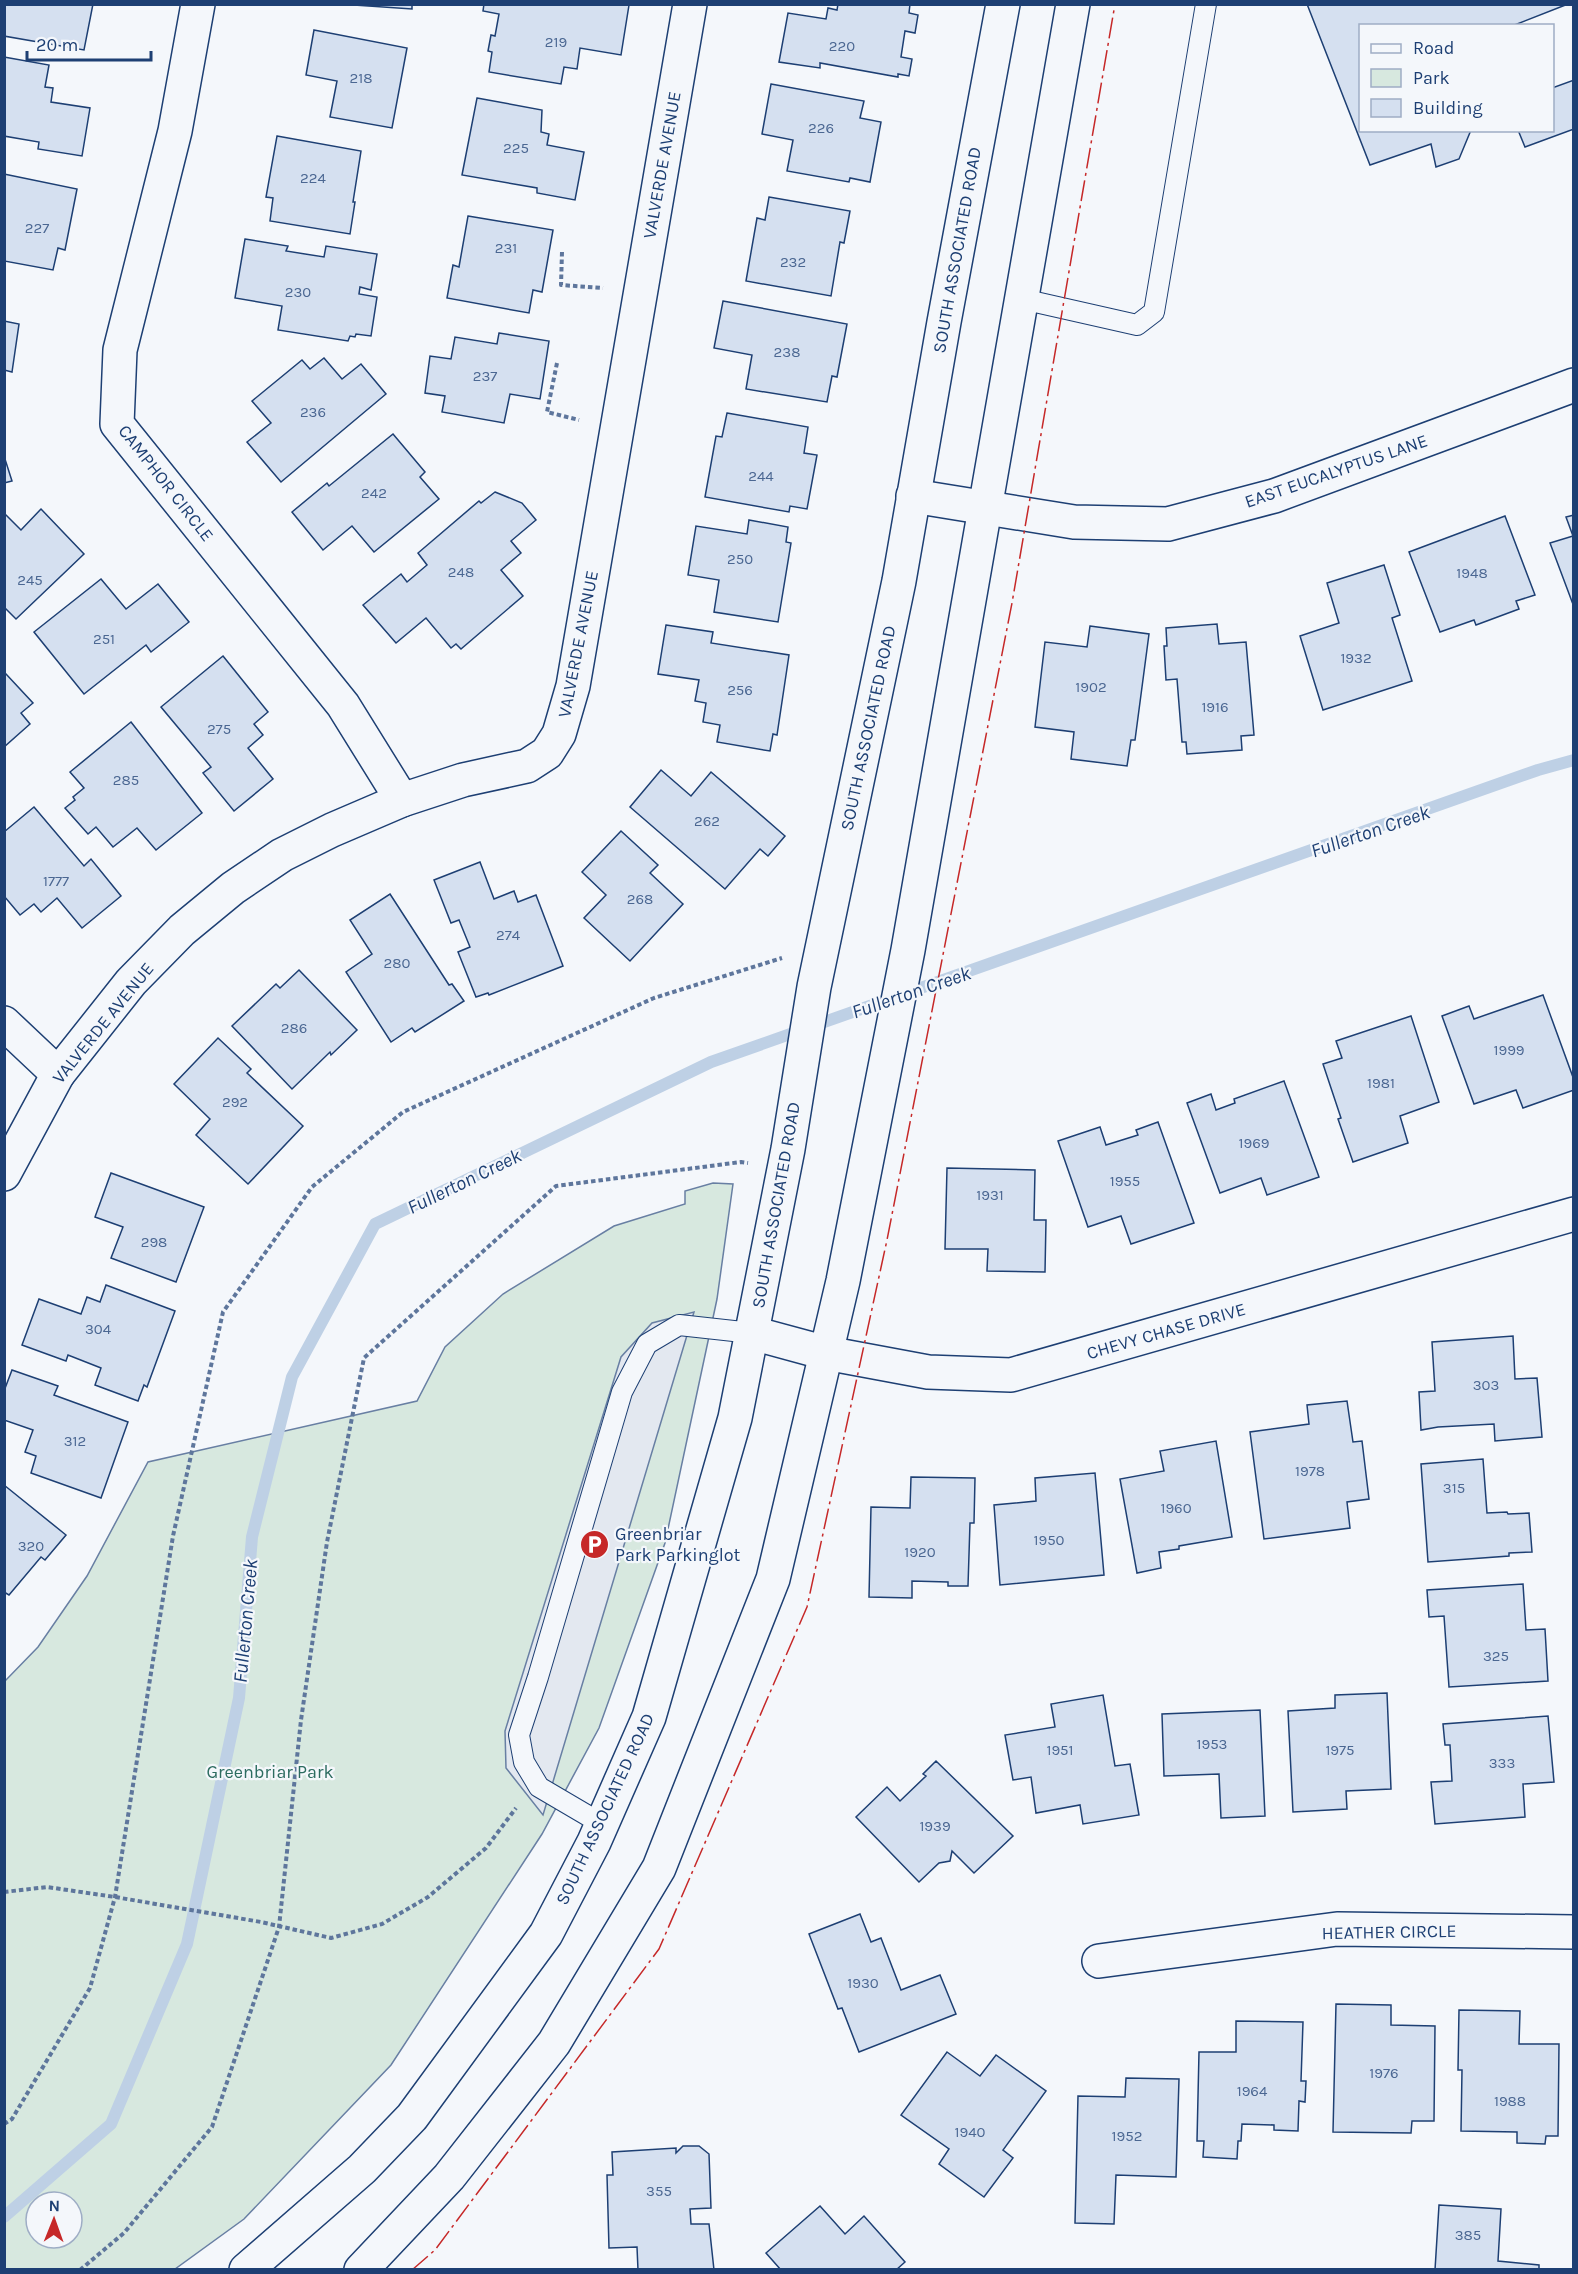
<svg xmlns="http://www.w3.org/2000/svg" width="1578" height="2274" viewBox="0 0 1578 2274" font-family="Karla,sans-serif">
<style>
.green{fill:#d7e8df;stroke:#687fa3;stroke-width:1.5;fill-rule:evenodd}
.parking{fill:#e3e8f0;stroke:#687fa3;stroke-width:1.5}
.lines{fill:none;stroke-linecap:round;stroke-linejoin:round}
.stream{stroke:#bed0e5;stroke-width:12}
.building{fill:#d5e0f0;stroke:#1d3f73;stroke-width:1.5}
.service-casing{stroke:#1d3f73;stroke-width:22}
.minor-casing{stroke:#1d3f73;stroke-width:36}
.tertiary-casing{stroke:#1d3f73;stroke-width:36}
.path{stroke:#5e769c;stroke-width:4;stroke-dasharray:4.5 3;stroke-linecap:butt}
.service{stroke:#f4f7fb;stroke-width:20}
.minor{stroke:#f4f7fb;stroke-width:33}
.tertiary{stroke:#f4f7fb;stroke-width:33}
.power{stroke:#c62828;stroke-width:1.5;stroke-dasharray:21 4.5 3 4.5;stroke-linecap:butt}
.labels{text-anchor:middle;stroke-width:4.5;stroke-linejoin:round;paint-order:stroke}
.number-label{font-size:15px;fill:#4b6792}
.street-label{font-size:18px;fill:#1d3f73;stroke:#f4f7fb}
.poi-label{font-size:18px;fill:#1d3f73;stroke:#f4f7fb;text-anchor:start}
.park-label{font-size:18px;fill:#2c6c60;stroke:#f4f7fb}
.water-label{font-size:20px;font-style:italic;fill:#1d3f73;stroke:#f4f7fb}
</style>
<rect width="100%" height="100%" fill="#f4f7fb"/>
<path class="green" d="M713,1183L733,1184L717,1299L665,1543L599,1728L542,1834L391,2065L244,2219L175,2269L5,2270V1681L38,1647L87,1576L148,1462L417,1401L445,1347L503,1294L614,1226L685,1204V1191ZM36,2202H72V2238H36Z"/>
<path class="parking" d="M694,1312L543,1815L506,1768L505,1731L621,1357L652,1323Z"/>
<g class="lines">
<path class="stream" d="M4,2217L111,2124L187,1944L239,1698L252,1537L292,1377L375,1224L711,1062L1538,770L1574,760"/>
</g>
<g class="building">
<path d="M4,4H93L84,50L4,36Z"/>
<path d="M339,4H412V9Z"/>
<path d="M484,4L629,5L621,55L580,48L577,69L564,67L561,84L489,72L492,52L488,51L491,35L495,36L499,14L483,11Z"/>
<path d="M838,4H910L909,13L918,15L915,33L905,31L901,57L912,59L909,76L898,74V77L820,63V68L779,62L788,13L826,19L828,8L837,10Z"/>
<path d="M1307,4H1568L1512,26H1360V130H1471L1459,159L1436,167L1431,144L1370,165Z"/>
<path d="M314,30L407,48L392,128L330,117L337,81L306,75Z"/>
<path d="M4,57L49,65L45,87L53,88L51,102L90,108L82,156L38,149L39,142L4,136Z"/>
<path d="M1574,80V129L1525,147L1518,130H1552V88Z"/>
<path d="M771,84L864,101L860,118L881,122L870,182L850,178L849,182L787,171L793,140L762,134Z"/>
<path d="M477,98L542,110L541,132L549,134L547,145L584,152L575,200L537,193V188L462,175Z"/>
<path d="M277,136L361,151L353,202H355L350,234L270,221L273,198L266,197Z"/>
<path d="M4,174L77,189L65,250L58,248L53,270L4,261Z"/>
<path d="M769,197L850,211L844,243L840,242L831,296L746,281L757,218L765,220Z"/>
<path d="M468,216L553,230L542,292L533,290L529,313L447,298L453,265L459,267Z"/>
<path d="M245,239L288,246L286,251L324,257L326,246L377,254L371,290L360,287L359,294L377,297L371,336L356,334L355,337L350,336L348,341L278,330L282,306L235,298Z"/>
<path d="M723,301L847,324L837,377L832,376L827,402L746,389L752,355L714,348Z"/>
<path d="M4,321L19,324L12,372L4,370Z"/>
<path d="M499,333L549,341L540,399L510,394L504,423L442,412L445,396L425,393L430,356L451,359L455,337L497,344Z"/>
<path d="M324,358L342,379L361,364L386,394L281,482L247,442L271,423L252,401L302,360L310,369Z"/>
<path d="M727,413L808,427L804,453L817,455L807,509L790,506L789,512L705,497L716,436L722,437Z"/>
<path d="M393,434L425,472L420,477L439,499L374,552L352,526L323,550L292,512L327,483L329,486Z"/>
<path d="M4,456L12,481L4,483Z"/>
<path d="M495,492L522,503L536,520L511,541L521,553L501,570L523,596L461,649L456,644L451,648L426,618L396,643L363,605L401,574L407,582L427,565L418,553L479,501L481,503Z"/>
<path d="M41,509L84,554L16,619L4,607V513L21,530Z"/>
<path d="M1574,515V607L1550,543L1573,536L1566,517Z"/>
<path d="M1505,516L1535,595L1516,601L1519,609L1476,625L1474,620L1440,632L1409,552Z"/>
<path d="M749,520L788,527L786,542L791,543L778,622L714,612L719,580L688,575L696,526L747,534Z"/>
<path d="M1384,565L1400,615L1392,618L1412,681L1323,710L1300,636L1339,623L1327,583Z"/>
<path d="M101,579L126,609L158,584L189,622L151,652L146,645L84,694L34,632Z"/>
<path d="M1217,624L1219,644L1246,642L1254,735L1241,736L1242,750L1187,754L1186,742H1182L1177,679L1166,680L1164,646H1167L1166,628Z"/>
<path d="M666,625L713,632L711,643L789,655L777,735L773,734L770,751L717,742L720,725L703,722L706,703L695,701L699,680L658,674Z"/>
<path d="M1090,626L1149,634L1135,740H1131L1127,766L1071,759L1074,732L1035,727L1045,642L1087,647Z"/>
<path d="M223,656L268,712L254,724L263,735L248,748L273,779L234,811L203,773L211,767L161,707Z"/>
<path d="M6,674L33,703L21,713L30,724L4,747V676Z"/>
<path d="M131,722L202,813L156,850L137,828L113,847L96,827L88,834L65,808L75,800L73,797L84,788L70,772Z"/>
<path d="M661,770L691,796L711,772L785,836L768,856L760,849L725,889L630,807Z"/>
<path d="M34,807L84,866L91,859L121,896L82,928L57,898L41,912L34,904L20,915L4,896V832Z"/>
<path d="M621,831L658,865L650,873L683,904L630,961L584,918L606,895L582,872Z"/>
<path d="M480,862L494,899L514,891L518,902L536,895L563,966L489,995L488,993L476,997L458,952L470,947L459,920L451,923L434,880Z"/>
<path d="M390,894L449,985L452,984L464,1001L415,1032L412,1028L391,1042L346,972L372,954L350,920Z"/>
<path d="M299,970L357,1030L331,1055L330,1052L292,1089L232,1026L276,984L280,988Z"/>
<path d="M1543,995L1574,1080V1090L1523,1108L1516,1090L1474,1104L1442,1016L1469,1006L1474,1019Z"/>
<path d="M1411,1016L1439,1102L1400,1116L1408,1143L1353,1162L1338,1119L1341,1118L1323,1064L1342,1058L1336,1041Z"/>
<path d="M218,1038L251,1069L247,1073L303,1126L248,1184L196,1135L210,1119L174,1084Z"/>
<path d="M1284,1081L1319,1177L1267,1195L1261,1178L1220,1193L1187,1103L1211,1094L1216,1110L1235,1103L1234,1099Z"/>
<path d="M1158,1122L1194,1223L1131,1244L1121,1216L1088,1227L1058,1141L1100,1127L1106,1145L1138,1135L1136,1130Z"/>
<path d="M947,1168L1035,1170L1034,1220H1046L1045,1272L987,1271L988,1249H945Z"/>
<path d="M111,1173L204,1207L176,1282L111,1258L123,1227L95,1217Z"/>
<path d="M106,1285L175,1311L147,1387L144,1385L138,1401L95,1385L101,1368L68,1355L66,1361L22,1345L39,1299L81,1314L87,1297L100,1302Z"/>
<path d="M1513,1336L1515,1379L1537,1378L1542,1437L1495,1441L1494,1424L1438,1427L1421,1430L1419,1392L1435,1391L1432,1342Z"/>
<path d="M12,1370L58,1386L54,1395L128,1422L101,1498L31,1473L36,1456L25,1452L33,1430L4,1420V1391Z"/>
<path d="M1347,1401L1353,1442L1362,1441L1369,1499L1347,1502L1350,1528L1264,1539L1250,1432L1309,1424L1307,1405Z"/>
<path d="M1216,1441L1232,1537L1179,1546V1549L1159,1552L1161,1568L1137,1573L1120,1479L1164,1471L1160,1451Z"/>
<path d="M1483,1459L1487,1513L1507,1512L1508,1514L1529,1513L1532,1552L1509,1553V1556L1428,1562L1421,1464Z"/>
<path d="M1095,1473L1104,1575L1000,1585L994,1505L1036,1501L1035,1478Z"/>
<path d="M911,1477L975,1478L974,1523H970L968,1586H948V1582L912,1581V1598L869,1597L871,1507L910,1508Z"/>
<path d="M4,1485L66,1535L45,1560L41,1557L9,1595L4,1592Z"/>
<path d="M1523,1584L1526,1630L1545,1629L1548,1681L1449,1687L1444,1616L1429,1617L1427,1590Z"/>
<path d="M1387,1693L1391,1789L1346,1791L1347,1809L1293,1812L1288,1711L1335,1708V1695Z"/>
<path d="M1103,1695L1115,1766L1130,1764L1139,1815L1083,1824L1080,1805L1036,1813L1031,1777L1013,1780L1005,1735L1055,1727L1051,1704Z"/>
<path d="M1260,1710L1265,1816L1221,1818L1219,1774L1164,1776L1162,1714Z"/>
<path d="M1548,1716L1554,1782L1523,1784L1525,1817L1435,1824L1431,1782L1452,1781L1450,1745H1445L1443,1724Z"/>
<path d="M936,1761L1013,1836L974,1873L952,1851L950,1861L939,1863L919,1882L856,1817L887,1787L900,1801L926,1776L923,1774Z"/>
<path d="M860,1914L871,1942L881,1938L901,1990L940,1975L956,2014L859,2052L842,2008L838,2009L809,1934Z"/>
<path d="M1336,2004L1391,2005V2025L1435,2026L1434,2121H1412L1411,2133L1333,2132Z"/>
<path d="M1459,2010L1520,2011L1519,2044H1559L1558,2136H1546L1545,2144L1517,2143V2132L1461,2131L1462,2070H1458Z"/>
<path d="M1236,2021L1303,2022L1301,2081H1306L1305,2102L1299,2101L1298,2131L1274,2130V2125L1242,2124L1241,2141H1238L1237,2159L1203,2157L1204,2141H1197L1199,2052H1236Z"/>
<path d="M947,2052L980,2076L996,2055L1046,2091L1003,2150L1013,2158L984,2197L939,2164L949,2149L901,2115Z"/>
<path d="M1126,2078L1179,2079L1176,2177L1116,2175L1114,2224L1075,2223L1078,2096L1125,2097Z"/>
<path d="M683,2146H699L709,2154L711,2208L690,2209L691,2224H709L714,2270H638L637,2247L609,2248L607,2175H613L612,2152L676,2148V2153Z"/>
<path d="M1439,2205L1501,2209L1498,2261L1539,2265V2270H1435Z"/>
<path d="M820,2206L845,2234L864,2216L905,2262L896,2270H781L766,2253Z"/>
</g>
<g class="lines">
<defs>
<g id="service">
<path d="M1022,299L1137,325L1154,312L1206,4"/>
<path d="M602,1824L539,1787L524,1762L519,1735L538,1677L622,1392L647,1344L679,1325L752,1333"/>
</g>
<g id="minor">
<path d="M198,4L175,131L120,350L117,424L343,705L402,800"/>
<path d="M913,496L1074,522L1168,524L1274,496L1574,385"/>
<path d="M4,1023L58,1074"/>
<path d="M4,1174L58,1074L131,982L182,930L233,888L282,855L332,830L402,800L463,780L527,766L547,753L559,734L573,686L690,4"/>
<path d="M752,1333L826,1353L928,1372L1011,1375L1574,1214"/>
<path d="M1099,1961L1337,1929L1574,1932"/>
</g>
<g id="tertiary">
<path d="M246,2270L362,2169L412,2117L546,1934L594,1842L649,1717L735,1418L788,1149L814,987L899,581L944,322L1003,4"/>
<path d="M361,2270L449,2177L554,2043L659,1868L773,1579L843,1281L908,950L1073,4"/>
</g>
</defs>
<use href="#service" class="service-casing"/>
<use href="#minor" class="minor-casing"/>
<use href="#tertiary" class="tertiary-casing"/>
<g class="path">
<path d="M562,252L561,285L603,288"/>
<path d="M557,363L547,412L579,420"/>
<path d="M4,1892L47,1887L115,1897L261,1922L331,1938L382,1924L428,1897L486,1848L516,1808"/>
<path d="M4,2124L12,2119L90,1988L115,1897L173,1536L223,1312L312,1187L403,1112L654,998L782,958"/>
<path d="M80,2270L124,2233L212,2127L279,1927L301,1720L327,1542L364,1358L556,1186L741,1162L748,1163"/>
</g>
<use href="#service" class="service"/>
<use href="#minor" class="minor"/>
<use href="#tertiary" class="tertiary"/>
<path class="power" d="M412,2270L435,2250L659,1949L807,1607L887,1240L1012,603L1115,4"/>
</g>
<defs>
<symbol id="parking-disc" viewBox="-11 -11 22 22"><circle r="9.5" fill="#c62828" stroke="#f4f7fb"/><path d="M-3.5-5.5H1a3.5 3.5 0 0 1 0 7H-1V5.5H-3.5ZM-1-3.4V-.6H.8a1.4 1.4 0 0 0 0-2.8Z" fill="#fff"/></symbol>
</defs>
<g fill-rule="evenodd">
<use href="#parking-disc" x="578" y="1528" width="33" height="33"/>
</g>
<g class="labels">
<g class="number-label">
<text x="556" y="47">219</text>
<text x="842" y="51">220</text>
<text x="361" y="83">218</text>
<text x="821" y="133">226</text>
<text x="516" y="153">225</text>
<text x="313" y="183">224</text>
<text x="37" y="233">227</text>
<text x="506" y="253">231</text>
<text x="793" y="267">232</text>
<text x="298" y="297">230</text>
<text x="787" y="357">238</text>
<text x="485" y="381">237</text>
<text x="313" y="417">236</text>
<text x="761" y="481">244</text>
<text x="374" y="498">242</text>
<text x="740" y="564">250</text>
<text x="461" y="577">248</text>
<text x="1472" y="578">1948</text>
<text x="30" y="585">245</text>
<text x="104" y="644">251</text>
<text x="1356" y="663">1932</text>
<text x="1091" y="692">1902</text>
<text x="740" y="695">256</text>
<text x="1215" y="712">1916</text>
<text x="219" y="734">275</text>
<text x="126" y="785">285</text>
<text x="707" y="826">262</text>
<text x="56" y="886">1777</text>
<text x="640" y="904">268</text>
<text x="508" y="940">274</text>
<text x="397" y="968">280</text>
<text x="294" y="1033">286</text>
<text x="1509" y="1055">1999</text>
<text x="1381" y="1088">1981</text>
<text x="235" y="1107">292</text>
<text x="1254" y="1148">1969</text>
<text x="1125" y="1186">1955</text>
<text x="990" y="1200">1931</text>
<text x="154" y="1247">298</text>
<text x="98" y="1334">304</text>
<text x="1486" y="1390">303</text>
<text x="75" y="1446">312</text>
<text x="1310" y="1476">1978</text>
<text x="1454" y="1493">315</text>
<text x="1176" y="1513">1960</text>
<text x="1049" y="1545">1950</text>
<text x="31" y="1551">320</text>
<text x="920" y="1557">1920</text>
<text x="1496" y="1661">325</text>
<text x="1212" y="1749">1953</text>
<text x="1060" y="1755">1951</text>
<text x="1340" y="1755">1975</text>
<text x="1502" y="1768">333</text>
<text x="935" y="1831">1939</text>
<text x="863" y="1988">1930</text>
<text x="1384" y="2078">1976</text>
<text x="1252" y="2096">1964</text>
<text x="1510" y="2106">1988</text>
<text x="970" y="2137">1940</text>
<text x="1127" y="2141">1952</text>
<text x="659" y="2196">355</text>
<text x="1468" y="2240">385</text>
</g>
<g class="street-label">
<text transform="translate(662 165) rotate(-80)" y="6">VALVERDE AVENUE</text>
<text transform="translate(957 250) rotate(-80)" y="6">SOUTH ASSOCIATED ROAD</text>
<text transform="translate(1336 471) rotate(-19)" y="6">EAST EUCALYPTUS LANE</text>
<text transform="translate(166 483) rotate(52)" y="6">CAMPHOR CIRCLE</text>
<text transform="translate(578 644) rotate(-79)" y="6">VALVERDE AVENUE</text>
<text transform="translate(868 728) rotate(-78)" y="6">SOUTH ASSOCIATED ROAD</text>
<text transform="translate(103 1023) rotate(-51)" y="6">VALVERDE AVENUE</text>
<text transform="translate(776 1205) rotate(-80)" y="6">SOUTH ASSOCIATED ROAD</text>
<text transform="translate(1166 1331) rotate(-16)" y="6">CHEVY CHASE DRIVE</text>
<text transform="translate(605 1809) rotate(-65)" y="6">SOUTH ASSOCIATED ROAD</text>
<text transform="translate(1389 1932) rotate(-1)" y="6">HEATHER CIRCLE</text>
</g>
<g class="poi-label">
<text x="615" y="1540">Greenbriar<tspan x="615" dy="21">Park Parkinglot</tspan></text>
</g>
<g class="park-label">
<text x="270" y="1778">Greenbriar Park</text>
</g>
<g class="water-label">
<text transform="translate(1370 831) rotate(-19)" y="7">Fullerton Creek</text>
<text transform="translate(911 992) rotate(-19)" y="7">Fullerton Creek</text>
<text transform="translate(464 1181) rotate(-26)" y="7">Fullerton Creek</text>
<text transform="translate(245 1621) rotate(-85)" y="7">Fullerton Creek</text>
</g>
</g>
<rect width="1578" height="2274" fill="none" stroke="#1d3f73" stroke-width="12"/>
<rect x="1359" y="24" width="195" height="108" fill="#f4f7fb" stroke="#9eadc5" stroke-width="1.5"/>
<rect x="1371" y="44" width="30" height="9" fill="#f4f7fb" stroke="#9eadc5" stroke-width="1.5"/>
<text x="1413" y="54" font-size="18" fill="#1d3f73">Road</text>
<rect x="1371" y="69" width="30" height="18" fill="#d7e8df" stroke="#9eadc5" stroke-width="1.5"/>
<text x="1413" y="84" font-size="18" fill="#1d3f73">Park</text>
<rect x="1371" y="99" width="30" height="18" fill="#d5e0f0" stroke="#9eadc5" stroke-width="1.5"/>
<text x="1413" y="114" font-size="18" fill="#1d3f73">Building</text>
<g transform="translate(54 2220) rotate(1)"><circle r="28" fill="#f4f7fb" stroke="#9eadc5" stroke-width="1.5"/>
<path d="M0-4.5L10 22L0 15L-10 22Z" fill="#c62828"/>
<text y="-9" font-size="16" font-weight="bold" text-anchor="middle" fill="#1d3f73">N</text>
</g>
<path d="M27 51v9h124v-9" fill="none" stroke="#1d3f73" stroke-width="3"/>
<text x="36" y="51" font-size="18" fill="#1d3f73" stroke="#f4f7fb" stroke-width="4.5" paint-order="stroke">20 m</text>
</svg>
